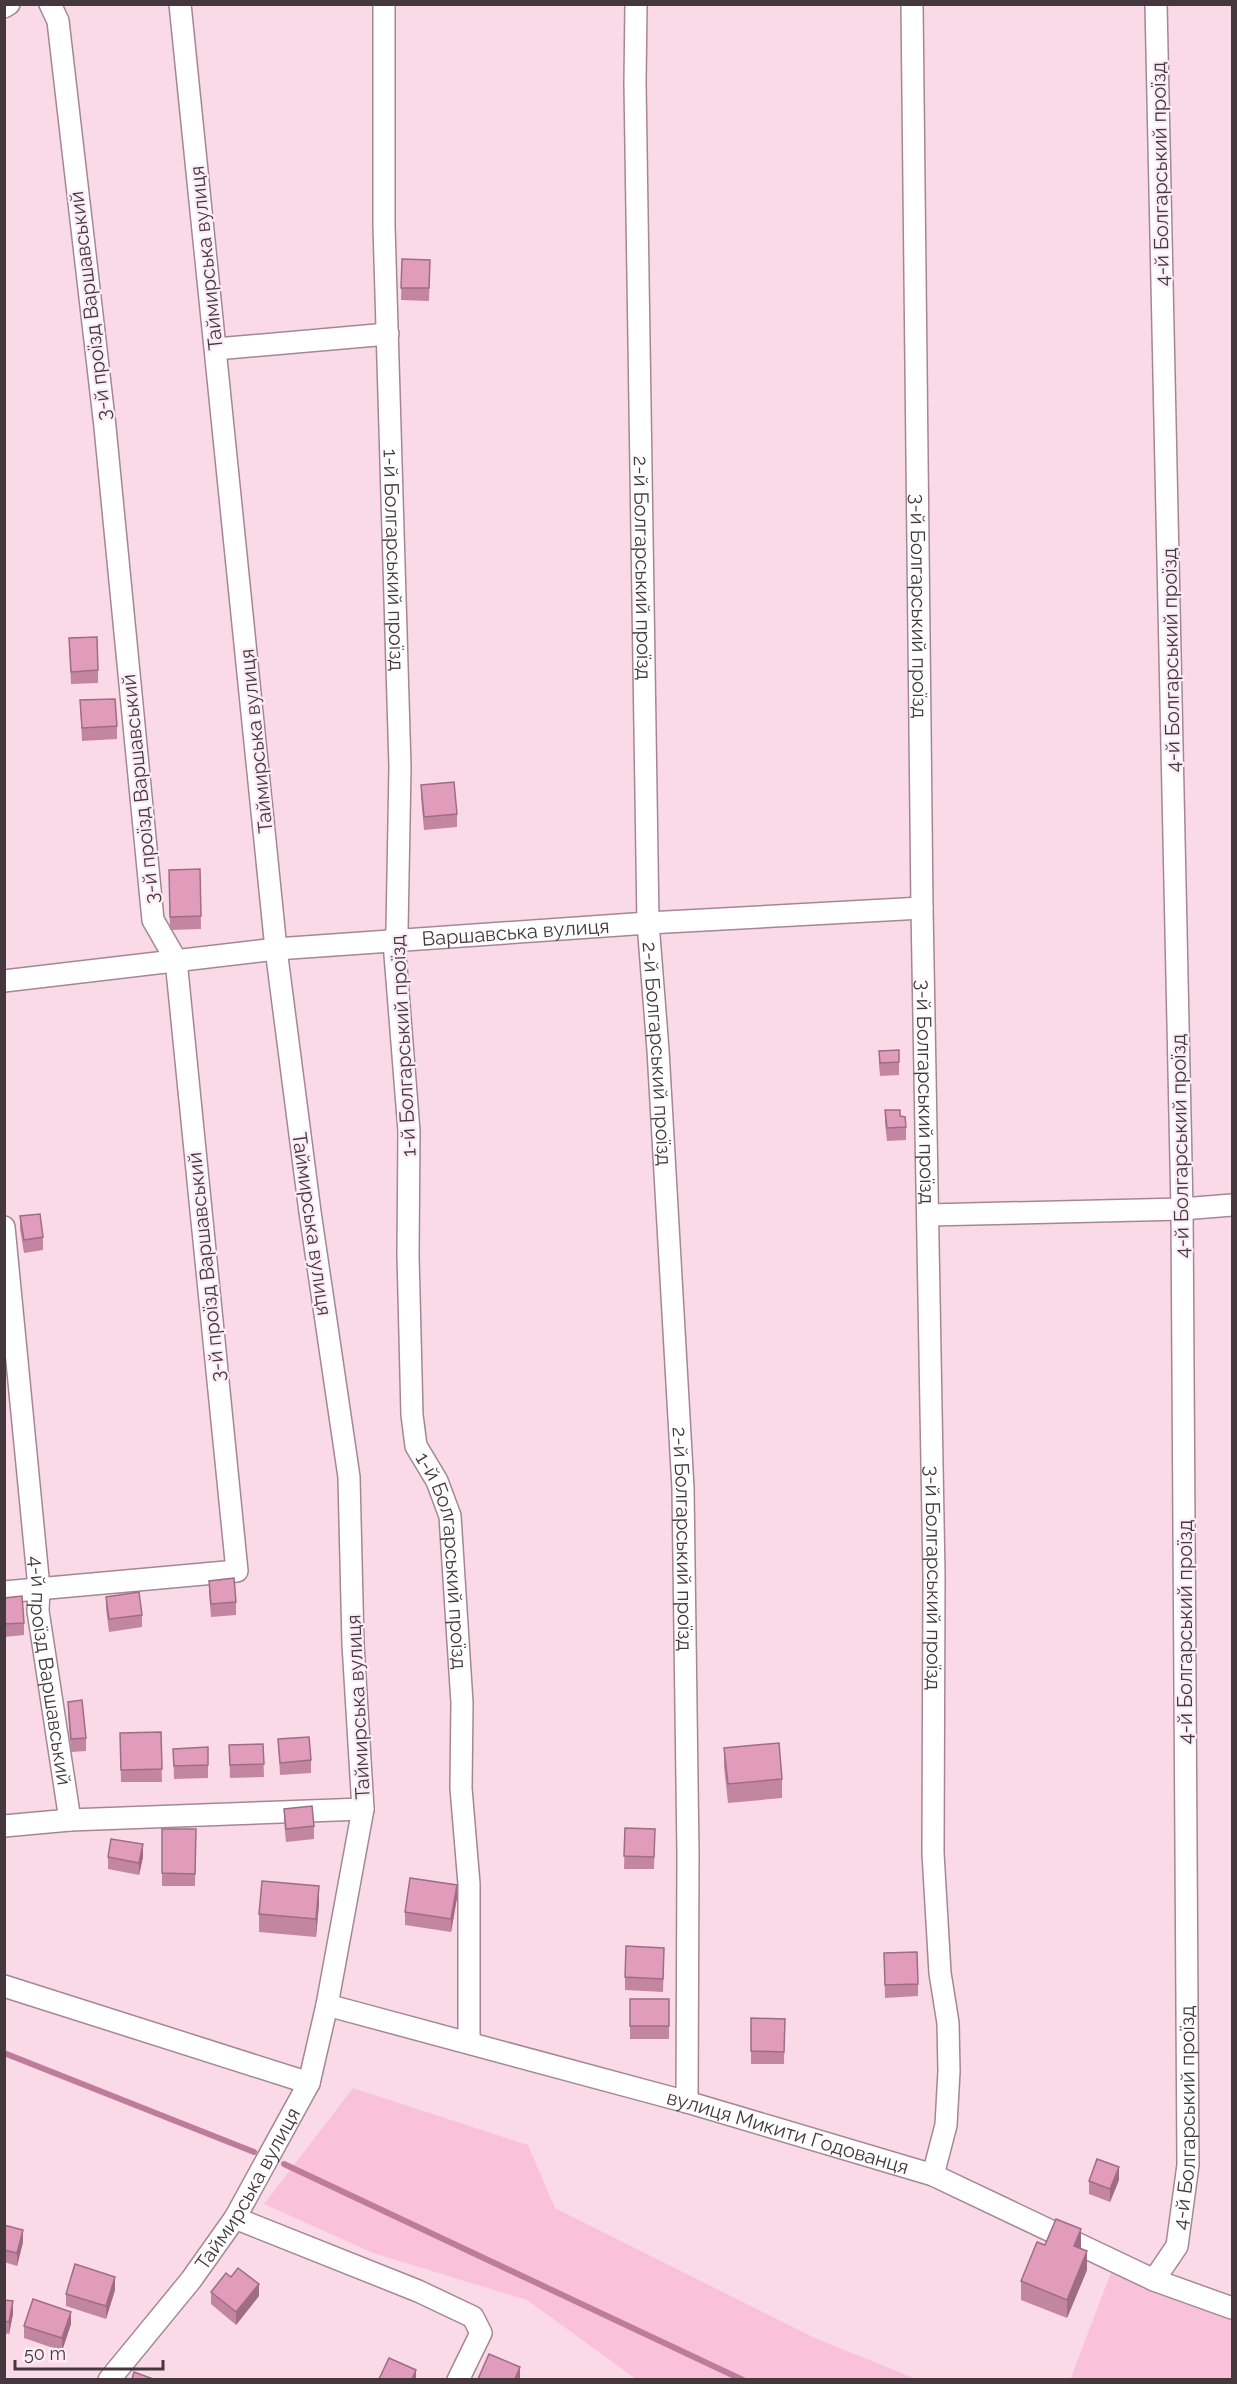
<svg xmlns="http://www.w3.org/2000/svg" width="1237" height="2384" viewBox="0 0 1237 2384" font-family="Raleway,sans-serif">
<style>
.green{fill:#fac2da}
.lines{fill:none;stroke-linecap:round;stroke-linejoin:round}
.stream{stroke:#bf7c9a;stroke-width:6}
.minor-casing{stroke:#a58794;stroke-width:24}
.minor{stroke:#fff;stroke-width:21}
.wall{fill:#c286a1}
.shaded-wall{fill:#9e6d83}
.building{fill:#e29cbb;stroke:#9e6d83;stroke-width:1.5}
.labels{text-anchor:middle;stroke-width:4.5;stroke-linejoin:round;paint-order:stroke}
.street-label{font-size:20px;fill:#45383d;stroke:#fbedf3}
</style>
<rect width="100%" height="100%" fill="#fbdae8"/>
<g class="green">
<path d="M353,2088L528,2145L555,2208L815,2338L916,2379H636L527,2300L373,2253L264,2204Z"/>
<path d="M1112,2270L1232,2311V2379L1070,2380Z"/>
</g>
<g class="lines">
<g class="stream">
<path d="M4,2053L254,2152"/>
<path d="M284,2164L743,2380"/>
</g>
<defs>
<g id="minor">
<path id="s1" d="M384,4V226L400,767L397,930L394,942L409,1131L408,1255L412,1415L416,1446L437,1481L450,1516L462,1703L461,1788L469,1884V2042"/>
<path id="s2" d="M636,4L635,83L648,923L658,1050L683,1488L688,1855L687,2102"/>
<path id="s3" d="M912,4L922,908L934,1575L933,1853L940,1973L948,2023L949,2071L946,2125L933,2175"/>
<path d="M4,7L9,4"/>
<path d="M216,349L388,334"/>
<path id="s4" d="M4,981L276,949L648,923L922,908"/>
<path d="M928,1215L1182,1209L1232,1205"/>
<path id="s5" d="M4,1227L39,1588L38,1611L70,1820L363,1809"/>
<path d="M4,1592L237,1571L176,960L153,920L105,427L58,21L50,4"/>
<path d="M4,1826L70,1820"/>
<path d="M4,1986L309,2083"/>
<path id="s6" d="M327,2005L687,2102L933,2175L1154,2280L1232,2308"/>
<path d="M235,2218L418,2291L473,2317L481,2333L458,2380"/>
<path id="s7" d="M1154,2280L1177,2246L1188,2165L1182,1209L1156,4"/>
<path id="s8" d="M109,2380L191,2280L235,2218L309,2083L327,2005L363,1809L353,1644L349,1477L310,1212L276,949L180,4"/>
</g>
</defs>
<use href="#minor" class="minor-casing"/>
<use href="#minor" class="minor"/>
</g>
<g class="wall">
<path d="M402,259L430,260L429,301L401,300Z"/>
<path d="M69,638L98,670V683L71,684Z"/>
<path d="M80,700L117,726V739L82,741Z"/>
<path d="M421,785L457,814V827L424,830L421,797Z"/>
<path d="M200,869L201,929L170,930L169,870Z"/>
<path d="M879,1051L899,1062V1075L880,1076L879,1064Z"/>
<path d="M885,1110L900,1116L906,1127V1140L887,1141L885,1123Z"/>
<path d="M20,1216L43,1237V1250L24,1253L20,1229Z"/>
<path d="M209,1581L236,1602V1615L211,1617L209,1593Z"/>
<path d="M106,1597L142,1615V1627L109,1632L106,1609Z"/>
<path d="M4,1598L24,1623V1635L4,1637Z"/>
<path d="M68,1702L86,1738V1751L71,1752L68,1714Z"/>
<path d="M161,1732L162,1782H121L120,1733Z"/>
<path d="M278,1739L311,1760V1773L280,1775Z"/>
<path d="M263,1744L264,1777L230,1778L229,1745Z"/>
<path d="M724,1748L782,1779V1798L728,1803L724,1767Z"/>
<path d="M173,1749L208,1765V1778L174,1779Z"/>
<path d="M284,1809L314,1826V1839L286,1842L284,1821Z"/>
<path d="M625,1828L655,1829L654,1869H624Z"/>
<path d="M162,1829H196L195,1886H162Z"/>
<path d="M108,1857H143L139,1875L108,1869Z"/>
<path d="M457,1898L451,1932L405,1925V1912Z"/>
<path d="M319,1904L316,1937L259,1932V1914Z"/>
<path d="M884,1953L918,1984V1996L885,1998Z"/>
<path d="M664,1960L663,1992L625,1990V1977Z"/>
<rect x="630" y="1999" width="39" height="40"/>
<path d="M785,2019L784,2064H751V2051Z"/>
<path d="M1119,2180L1110,2202L1089,2194V2181Z"/>
<path d="M4,2225L23,2242L17,2266L4,2262Z"/>
<path d="M1045,2245L1080,2248L1087,2270L1067,2318L1021,2300V2281Z"/>
<path d="M115,2290L106,2319L66,2306V2294Z"/>
<path d="M211,2292L259,2296L236,2325L211,2304Z"/>
<path d="M4,2300L13,2314L9,2334L4,2333Z"/>
<path d="M71,2324L62,2351L24,2338V2326Z"/>
</g>
<g class="shaded-wall">
<path d="M143,1844V1857L139,1875V1863Z"/>
<path d="M457,1885V1898L451,1932V1919Z"/>
<path d="M319,1886V1904L316,1937V1919Z"/>
<path d="M1119,2167V2180L1110,2202V2189Z"/>
<path d="M1081,2229V2248L1074,2265V2246Z"/>
<path d="M23,2230V2242L17,2266V2253Z"/>
<path d="M1087,2251V2270L1067,2318V2300Z"/>
<path d="M115,2277V2290L106,2319V2306Z"/>
<path d="M259,2284V2296L236,2325V2312Z"/>
<path d="M13,2301V2314L9,2334V2322Z"/>
<path d="M71,2312V2324L62,2351V2338Z"/>
<path d="M520,2367V2379H515Z"/>
<path d="M416,2370V2379H412Z"/>
</g>
<g class="building">
<path d="M402,259L430,260L429,288H401Z"/>
<path d="M97,637L98,670L71,672L69,638Z"/>
<path d="M115,699L117,726L82,728L80,700Z"/>
<path d="M454,782L457,814L424,817L421,785Z"/>
<path d="M200,869L201,916L170,917L169,870Z"/>
<path d="M899,1050V1062L880,1063L879,1051Z"/>
<path d="M885,1110H900V1116L905,1117L906,1127L887,1128Z"/>
<path d="M40,1214L43,1237L24,1240L20,1216Z"/>
<path d="M234,1578L236,1602L211,1604L209,1581Z"/>
<path d="M139,1592L142,1615L109,1619L106,1597Z"/>
<path d="M22,1596L24,1623L4,1624V1598Z"/>
<path d="M82,1700L86,1738L71,1739L68,1702Z"/>
<path d="M161,1732L162,1769L121,1770L120,1733Z"/>
<path d="M309,1737L311,1760L280,1763L278,1739Z"/>
<path d="M779,1743L782,1779L728,1784L724,1748Z"/>
<path d="M263,1744L264,1764L230,1765L229,1745Z"/>
<path d="M208,1747V1765L174,1766L173,1749Z"/>
<path d="M312,1806L314,1826L286,1829L284,1809Z"/>
<path d="M625,1828L655,1829L654,1857L624,1856Z"/>
<path d="M162,1829H196L195,1874L162,1873Z"/>
<path d="M111,1839L143,1844L139,1863L108,1857Z"/>
<path d="M410,1878L457,1885L451,1919L405,1912Z"/>
<path d="M262,1881L319,1886L316,1919L259,1914Z"/>
<path d="M626,1946L664,1948L663,1979L625,1977Z"/>
<path d="M917,1952L918,1984L885,1985L884,1953Z"/>
<rect x="630" y="1999" width="39" height="27"/>
<path d="M751,2018L785,2019L784,2052L751,2051Z"/>
<path d="M1097,2159L1119,2167L1110,2189L1089,2181Z"/>
<path d="M1056,2219L1081,2229L1074,2246L1087,2251L1067,2300L1021,2281L1037,2242L1045,2245Z"/>
<path d="M4,2225L23,2230L17,2253L4,2250Z"/>
<path d="M75,2264L115,2277L106,2306L66,2294Z"/>
<path d="M238,2268L259,2284L236,2312L211,2292L226,2273L231,2277Z"/>
<path d="M33,2299L71,2312L62,2338L24,2326Z"/>
<path d="M4,2300L13,2301L9,2322L4,2321Z"/>
<path d="M489,2354L520,2367L515,2379H478Z"/>
<path d="M389,2358L416,2370L412,2379H379Z"/>
<path d="M134,2372L153,2379H132Z"/>
</g>
<g class="labels">
<g class="street-label">
<text transform="translate(1160 174) rotate(-91)" y="7">4-й Болгарський проїзд</text>
<text transform="translate(206 258) rotate(-96)" y="7">Таймирська вулиця</text>
<text transform="translate(90 306) rotate(-97)" y="7">3-й проїзд Варшавський</text>
<text dy="7" stroke="none"><textPath href="#s1" startOffset="556">1-й Болгарський проїзд</textPath></text>
<text dy="7" stroke="none"><textPath href="#s2" startOffset="564">2-й Болгарський проїзд</textPath></text>
<text dy="7" stroke="none"><textPath href="#s3" startOffset="602">3-й Болгарський проїзд</textPath></text>
<text transform="translate(1171 660) rotate(-91)" y="7">4-й Болгарський проїзд</text>
<text transform="translate(256 741) rotate(-96)" y="7">Таймирська вулиця</text>
<text transform="translate(140 789) rotate(-96)" y="7">3-й проїзд Варшавський</text>
<text dy="7" stroke="none"><textPath href="#s4" startOffset="514">Варшавська вулиця</textPath></text>
<text transform="translate(403 1046) rotate(-93)" y="7">1-й Болгарський проїзд</text>
<text dy="7" stroke="none"><textPath href="#s2" startOffset="1050">2-й Болгарський проїзд</textPath></text>
<text dy="7" stroke="none"><textPath href="#s3" startOffset="1088">3-й Болгарський проїзд</textPath></text>
<text transform="translate(1180 1146) rotate(-91)" y="7">4-й Болгарський проїзд</text>
<text transform="translate(312 1224) rotate(82)" y="7">Таймирська вулиця</text>
<text transform="translate(206 1267) rotate(-96)" y="7">3-й проїзд Варшавський</text>
<text dy="7" stroke="none"><textPath href="#s2" startOffset="1536">2-й Болгарський проїзд</textPath></text>
<text dy="7" stroke="none"><textPath href="#s1" startOffset="1564">1-й Болгарський проїзд</textPath></text>
<text dy="7" stroke="none"><textPath href="#s3" startOffset="1574">3-й Болгарський проїзд</textPath></text>
<text transform="translate(1185 1632) rotate(-90)" y="7">4-й Болгарський проїзд</text>
<text dy="7" stroke="none"><textPath href="#s5" startOffset="446">4-й проїзд Варшавський</textPath></text>
<text transform="translate(358 1707) rotate(-93)" y="7">Таймирська вулиця</text>
<text dy="7" stroke="none"><textPath href="#s7" startOffset="170">4-й Болгарський проїзд</textPath></text>
<text dy="7" stroke="none"><textPath href="#s6" startOffset="478">вулиця Микити Годованця</textPath></text>
<text dy="7" stroke="none"><textPath href="#s8" startOffset="237">Таймирська вулиця</textPath></text>
</g>
</g>
<rect width="1237" height="2384" fill="none" stroke="#45383d" stroke-width="12"/>
<path d="M15 2360v9h148v-9" fill="none" stroke="#45383d" stroke-width="3"/>
<text x="24" y="2360" font-size="18" fill="#45383d" stroke="#fbedf3" stroke-width="4.5" paint-order="stroke">50 m</text>
</svg>
